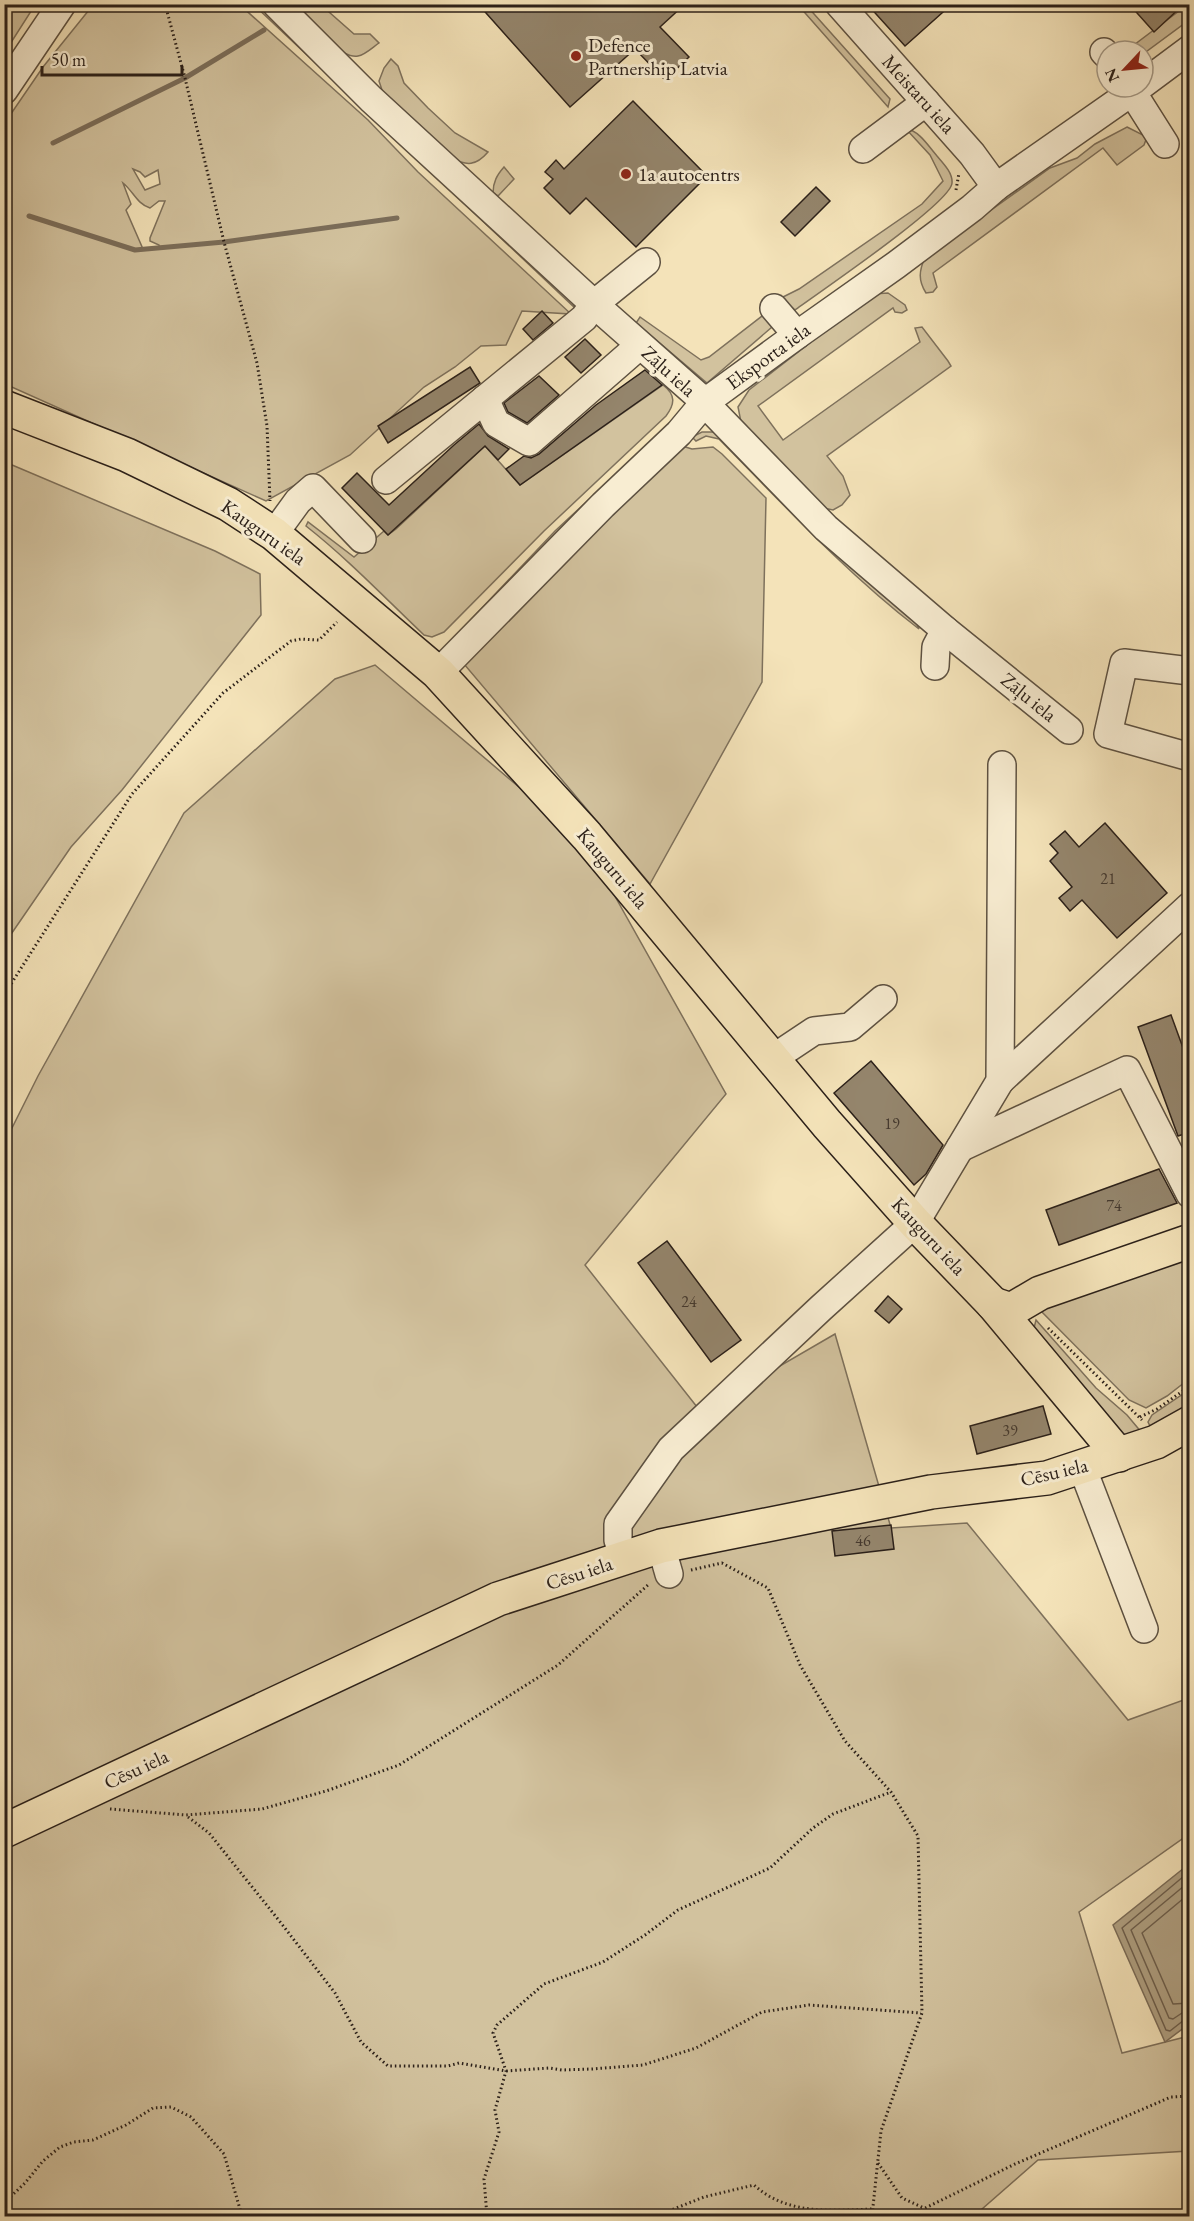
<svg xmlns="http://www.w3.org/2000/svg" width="1194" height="2221" viewBox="0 0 1194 2221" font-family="'EB Garamond',serif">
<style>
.green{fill:#d2c29e;stroke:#7e715c;stroke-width:1.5;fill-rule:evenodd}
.water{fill:#b0a183;stroke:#7b6d59;stroke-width:1.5}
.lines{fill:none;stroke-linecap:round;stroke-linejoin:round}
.shore{stroke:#6e604e;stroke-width:1.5}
.stream{stroke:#7b6d59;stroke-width:5}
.building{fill:#94856c;stroke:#2b2019;stroke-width:1.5}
.minor-casing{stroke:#5d5141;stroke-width:30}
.major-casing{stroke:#2b2019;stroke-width:36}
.path{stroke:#2b2019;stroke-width:3;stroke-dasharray:1.5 3;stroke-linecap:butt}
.minor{stroke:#f8edd2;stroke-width:27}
.major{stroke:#f4e3b9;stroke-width:33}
.poi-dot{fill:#8f2418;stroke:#f8edd2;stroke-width:2}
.labels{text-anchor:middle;stroke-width:6;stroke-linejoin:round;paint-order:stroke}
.number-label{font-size:16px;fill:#45392e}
.poi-label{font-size:20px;fill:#2b2019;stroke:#f8edd2;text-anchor:start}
.street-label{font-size:20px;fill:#2b2019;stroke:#f8edd2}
</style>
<rect width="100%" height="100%" fill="#f4e3b9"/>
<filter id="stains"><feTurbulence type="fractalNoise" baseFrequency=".00333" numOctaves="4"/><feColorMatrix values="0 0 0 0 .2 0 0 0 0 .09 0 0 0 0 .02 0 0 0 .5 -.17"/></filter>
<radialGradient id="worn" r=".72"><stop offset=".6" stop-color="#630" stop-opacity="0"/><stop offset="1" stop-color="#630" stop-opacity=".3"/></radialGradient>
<g class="green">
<path d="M5,4L35,5L5,52L4,5Z"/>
<path d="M93,5H240L368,120L418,172L571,314L522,311L506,345L481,346L455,367L424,387L350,455L266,501L5,384L4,124L43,67ZM133,169L140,172L145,177L158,170L160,184L145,190ZM123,183C133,191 137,204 150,208L159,201H165L150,238V241L159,245L160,249H143L126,210L131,204Z"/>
<path d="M254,5H261L573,302L574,307Z"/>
<path d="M289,5H321L354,34H370L379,43C373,47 365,55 358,56C340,60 302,17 289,5Z"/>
<path d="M798,5H806L890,99L888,107Z"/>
<path d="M1187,5H1189V20L1143,54V51H1126Z"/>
<path d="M391,59L398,66L404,83L428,108L455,133L488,152C476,166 467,166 451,158L383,93L379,81L384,68Z"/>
<path d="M1127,127L1147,137L1144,145L1117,165L1103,148L933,273L937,287L933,292L926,293C918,280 919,271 925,257L1050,168L1077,158L1095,144Z"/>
<path d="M906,129C919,130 929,147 937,156C943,163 953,173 952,183C951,203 818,293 795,310L781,298L799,289L922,204L943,181L930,155Z"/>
<path d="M504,167L514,179L498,196L493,193C493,182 497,175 504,167Z"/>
<path d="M888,293L905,305L907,310L902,313L895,312L893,308L758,406L783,440L920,342L915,328L922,327L948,361L951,366L827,456L843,476L850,495L842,505L833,510L819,507L741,422L738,407L749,390L873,294Z"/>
<path d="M766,313L772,327L707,383L636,323L640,317L701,360L709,357Z"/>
<path d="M663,385C676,395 675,404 666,416L544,531L444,632L432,637L424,635C385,598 348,559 306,526L308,522L354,557L384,531L388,535L396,529L485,446L520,485Z"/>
<path d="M668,426L448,647L443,649L555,531Z"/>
<path d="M702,432H716L880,593L915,620L919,629C846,573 784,505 719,439L706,436L696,441L692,437Z"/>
<path d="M682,446L692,449L713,447L722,454L766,498L762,682L650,884L464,664L471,652Z"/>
<path d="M5,462L215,551L260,574L261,615L122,790L71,847L5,943Z"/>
<path d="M375,665L585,843L726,1094L585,1265L701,1412L835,1334L891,1528L967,1523L1128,1720L1189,1698V1834L1079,1912L1122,2053L1189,2036V2151L1038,2160L974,2216H5L4,1144L38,1076L184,813L335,679Z"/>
<path d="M1189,1247V1379L1167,1396L1146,1408L1129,1400L1038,1308Z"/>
<path d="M1036,1320L1096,1388L1127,1415L1147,1439L1128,1438L1110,1427L1034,1328Z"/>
<path d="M1189,1390V1415L1154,1434L1148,1422L1152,1415Z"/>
</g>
<path class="water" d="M1189,1864V2024L1165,2042L1113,1925Z"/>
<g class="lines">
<g class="shore">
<path d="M1190,1871L1122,1928L1166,2030L1170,2031L1184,2020L1190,2019"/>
<path d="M1190,1881L1131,1930L1169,2018L1173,2019L1182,2013L1190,2012"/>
<path d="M1190,1893L1142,1933L1173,2004L1190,2003"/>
</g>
<g class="stream">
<path d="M53,143L185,78L264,30"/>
<path d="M29,216L135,250L224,242L397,218"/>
</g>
</g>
<g class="building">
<path d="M478,4H685L660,27L689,57L665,80L635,49L570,107Z"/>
<path d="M867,4H952L905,46Z"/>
<path d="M1129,4H1184L1154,32Z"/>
<path d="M633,101L707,176L636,247L586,198L570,214L544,188L553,179L545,172L556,160L564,169Z"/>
<path d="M816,187L830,201L795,236L781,222Z"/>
<path d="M542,311L553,323L533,340L523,329Z"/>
<path d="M585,339L601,355L581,373L565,357Z"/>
<path d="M470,367L480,383L388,443L378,426Z"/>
<path d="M645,370L662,385L520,485L506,469L524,456L531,458L539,454L596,405Z"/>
<path d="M539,376L559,395L527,423L508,412L504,403Z"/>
<path d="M479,424L488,436L509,449L498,460L485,446L388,535L342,488L357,473L389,505L454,445Z"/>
<path d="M1105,823L1167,893L1117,938L1082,900L1070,911L1059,898L1072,887L1050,861L1058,853L1050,844L1065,831L1079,847Z"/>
<path d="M1171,1015L1190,1067V1132L1178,1136L1138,1027Z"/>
<path d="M871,1061L943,1145L926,1174L914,1185L834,1093Z"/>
<path d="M1159,1169L1177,1203L1059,1245L1046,1210Z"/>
<path d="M667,1241L741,1340L711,1362L638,1263Z"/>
<path d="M888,1296L902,1309L889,1323L875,1311Z"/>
<path d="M1043,1406L1051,1434L977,1454L970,1426Z"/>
<path d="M891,1525L894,1549L835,1556L832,1531Z"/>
</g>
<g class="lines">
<defs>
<g id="minor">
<path d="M276,4L371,99L594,304L696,394L826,528L945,630L1069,730"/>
<path d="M839,4L972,154L996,187"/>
<path d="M1104,52L1107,55"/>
<path d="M1143,84L1190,49"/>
<path d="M1129,87L1165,144"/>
<path d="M4,90L62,4"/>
<path d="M863,149L926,102"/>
<path d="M774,308L797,335"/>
<path d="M485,399L496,423L529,442L631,353"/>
<path d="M386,480L584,318L594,304L646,262"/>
<path d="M274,534L298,501L313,488L362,539"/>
<path d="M935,666L936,647L945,630"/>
<path d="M1190,671L1124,663L1108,734L1190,757"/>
<path d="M438,673L603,505L679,433L704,403L797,335L896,265L972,208L996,187L1139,87"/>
<path d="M772,1059L814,1031L850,1027L883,999"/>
<path d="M1000,1081L1190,906"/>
<path d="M960,1148L1127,1070L1190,1194"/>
<path d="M1082,1467L1144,1629"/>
<path d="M661,1546L669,1574"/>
<path d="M623,1558L618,1540V1524L671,1449L821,1308L915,1223L1000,1081L1002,765"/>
</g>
<g id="major">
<path d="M4,407L127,455L228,504L274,534L438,673L587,836L827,1124L915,1223L993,1304L1119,1455"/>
<path d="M993,1304L1011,1310L1040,1293L1190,1241"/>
<path d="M4,1831L498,1599L661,1546L931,1492L1047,1478L1156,1442L1190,1423"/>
</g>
</defs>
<use href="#minor" class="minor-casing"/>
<use href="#major" class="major-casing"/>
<g class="path">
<path d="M165,4L185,78L224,242L257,363L267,426L270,501"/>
<path d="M4,120L10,112"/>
<path d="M956,190L959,173"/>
<path d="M4,995L132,794L223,693L291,641L301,639L319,640L337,622"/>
<path d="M1048,1328L1142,1420"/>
<path d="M1140,1417L1157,1409L1190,1386"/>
<path d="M691,1570L722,1563L768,1588L800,1665L845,1741L891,1792L918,1836L922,2013L881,2131L872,2216"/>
<path d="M110,1809L186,1815L262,1809L326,1791L399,1765L558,1665L649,1584"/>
<path d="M188,1817L209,1833L281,1923L335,1993L361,2042L388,2066H448L459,2063L506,2071L549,2068L562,2070L592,2069L643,2065L696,2048L762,2012L809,2005L921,2013"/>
<path d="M878,2163L902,2198L924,2208"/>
<path d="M4,2203L25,2183L43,2161L60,2147L74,2142L93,2140L126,2125L153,2108L171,2107L191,2117L224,2154L242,2216"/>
<path d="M487,2216L484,2179L499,2132L495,2110L506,2071L493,2033L497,2025L544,1984L603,1962L645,1935L678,1910L770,1868L813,1828L833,1814L891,1792"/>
<path d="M656,2216L704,2197L754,2185C787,2215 831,2211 872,2209"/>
<path d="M909,2216L1015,2164L1171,2097L1190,2096"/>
</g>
<use href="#minor" class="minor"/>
<use href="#major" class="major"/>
</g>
<g class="poi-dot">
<circle cx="576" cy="56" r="6"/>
<circle cx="626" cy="174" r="6"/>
</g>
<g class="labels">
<g class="number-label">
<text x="1108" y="884">21</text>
<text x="892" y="1129">19</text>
<text x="1114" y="1211">74</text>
<text x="689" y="1307">24</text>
<text x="1010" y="1436">39</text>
<text x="863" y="1546">46</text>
</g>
<g class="poi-label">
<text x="588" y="52">Defence<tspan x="588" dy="23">Partnership Latvia</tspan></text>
<text x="638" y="181">1a autocentrs</text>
</g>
<g class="street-label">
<text transform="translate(919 94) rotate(48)" y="7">Meistaru iela</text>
<text transform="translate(768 356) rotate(-36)" y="7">Eksporta iela</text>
<text transform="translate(669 371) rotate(42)" y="7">Zāļu iela</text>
<text transform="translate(264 532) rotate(35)" y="7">Kauguru iela</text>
<text transform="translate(1029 697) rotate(39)" y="7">Zāļu iela</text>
<text transform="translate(613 868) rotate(50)" y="7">Kauguru iela</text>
<text transform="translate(929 1236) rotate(47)" y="7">Kauguru iela</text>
<text transform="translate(1054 1472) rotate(-13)" y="7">Cēsu iela</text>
<text transform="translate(579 1573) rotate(-18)" y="7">Cēsu iela</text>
<text transform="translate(136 1769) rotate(-25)" y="7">Cēsu iela</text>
</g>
</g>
<rect width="1194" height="2221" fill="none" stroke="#f4e3b9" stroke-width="24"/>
<rect x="6" y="6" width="1182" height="2209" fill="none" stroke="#2b2019" stroke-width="3"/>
<rect x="12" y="12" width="1170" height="2197" fill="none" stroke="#2b2019" stroke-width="1.5"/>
<g transform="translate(1125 69) rotate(244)"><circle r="28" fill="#f8edd2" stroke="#a69b88" stroke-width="1.5"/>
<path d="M0-4.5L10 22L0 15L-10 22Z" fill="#8f2418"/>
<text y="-9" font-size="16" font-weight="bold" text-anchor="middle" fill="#2b2019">N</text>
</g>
<path d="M42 66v9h140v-9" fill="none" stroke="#2b2019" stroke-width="3"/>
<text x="51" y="66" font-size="18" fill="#2b2019" stroke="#f8edd2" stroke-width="4.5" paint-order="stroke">50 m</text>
<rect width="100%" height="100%" filter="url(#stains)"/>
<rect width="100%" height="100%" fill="url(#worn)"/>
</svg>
